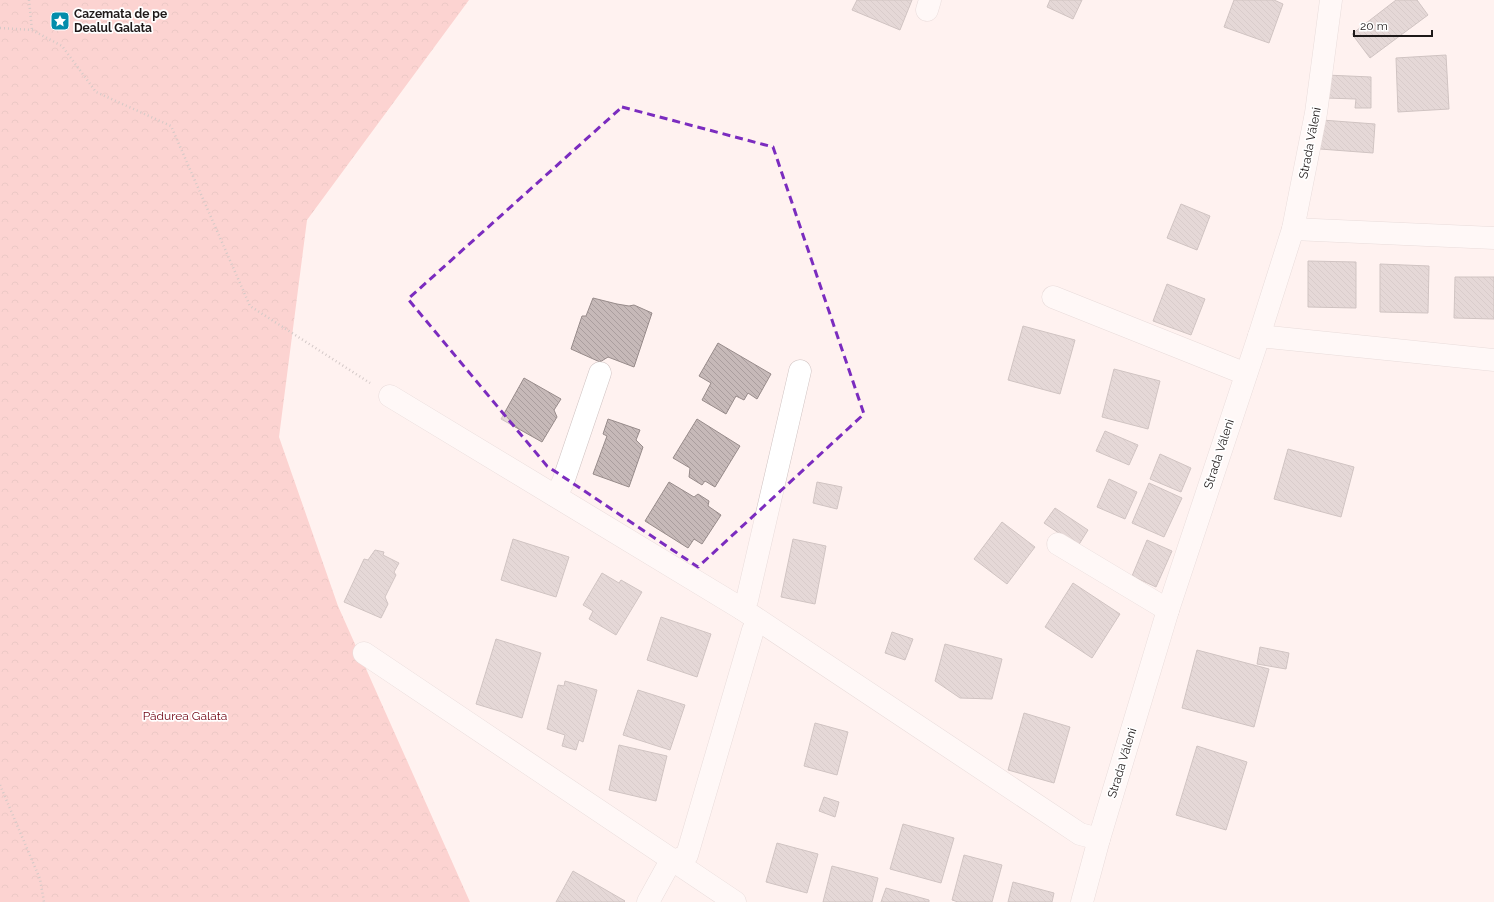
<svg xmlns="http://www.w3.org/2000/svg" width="1494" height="902" viewBox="0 0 1494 902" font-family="Raleway,sans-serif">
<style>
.forest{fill:url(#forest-crowns)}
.building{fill:url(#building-back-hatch);stroke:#978b8a}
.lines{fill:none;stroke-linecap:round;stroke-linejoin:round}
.street-casing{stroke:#cfc2c1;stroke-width:23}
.path{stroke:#a09796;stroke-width:2.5;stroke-dasharray:1 3;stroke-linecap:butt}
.street{stroke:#fff;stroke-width:22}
.marked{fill:none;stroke:#7b2cbf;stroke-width:3;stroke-dasharray:8 5;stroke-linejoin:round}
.labels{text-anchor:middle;stroke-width:3.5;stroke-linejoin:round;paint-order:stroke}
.poi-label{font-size:12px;font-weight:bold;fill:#1e1919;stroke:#fff;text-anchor:start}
.street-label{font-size:12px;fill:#1e1919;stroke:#fff}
.park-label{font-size:12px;fill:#6e0010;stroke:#fff}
</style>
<defs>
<pattern id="forest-crowns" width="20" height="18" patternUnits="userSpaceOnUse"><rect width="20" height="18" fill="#f8aeaa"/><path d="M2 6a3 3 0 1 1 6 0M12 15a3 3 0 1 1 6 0" fill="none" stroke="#d49592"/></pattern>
<pattern id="building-back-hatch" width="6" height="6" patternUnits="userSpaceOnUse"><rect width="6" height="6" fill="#c6b9b8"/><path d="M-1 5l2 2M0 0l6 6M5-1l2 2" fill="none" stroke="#aa9e9e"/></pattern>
</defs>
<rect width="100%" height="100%" fill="#fff2f0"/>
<path class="forest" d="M0,0H469L307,220L279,437L338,606L470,902H0Z"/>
<g class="building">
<path d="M857,0H912L900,30L852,10Z"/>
<path d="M1050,0H1082L1073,19L1047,7Z"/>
<path d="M1234,0H1274L1283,4L1269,43L1224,27Z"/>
<path d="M1396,0H1417L1428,15L1370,58L1352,34Z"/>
<path d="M1446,55L1449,109L1398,112L1396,58Z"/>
<path d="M1326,75L1371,77V108H1355L1356,99L1326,98Z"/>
<path d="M1322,120L1375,124L1373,153L1320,149Z"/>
<path d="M1181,204L1210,216L1197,250L1167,238Z"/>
<path d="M1308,261L1356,262V308L1308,307Z"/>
<path d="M1380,264L1429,266L1428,313L1380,312Z"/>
<path d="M1455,277H1494V319L1454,318Z"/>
<path d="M1167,284L1205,299L1191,335L1153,321Z"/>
<path d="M593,298L617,304L629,306L634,305L652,313L634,367L608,357L600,362L571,349L582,316H586Z"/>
<path d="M1023,326L1075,340L1060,394L1008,380Z"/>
<path d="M718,343L771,374L757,399L748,393L744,400L736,396L726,414L702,400L711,383L699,376Z"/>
<path d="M1114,369L1160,381L1148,429L1102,417Z"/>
<path d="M524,378L561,399L554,410L557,417L542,442L501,419Z"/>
<path d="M608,419L640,430L636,440L643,447L629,487L593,474L607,436L603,434Z"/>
<path d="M697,419L740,446L715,487L705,481L702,485L689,477L690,468L673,458Z"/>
<path d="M1105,431L1138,445L1129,465L1096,451Z"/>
<path d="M1288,449L1354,467L1341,517L1274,499Z"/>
<path d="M1160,454L1191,468L1181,492L1150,479Z"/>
<path d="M1109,479L1137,492L1125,519L1097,507Z"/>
<path d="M669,482L694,497L698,494L709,501L708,506L721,515L702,544L694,539L688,548L645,521Z"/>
<path d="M817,482L842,487L837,509L813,503Z"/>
<path d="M1149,483L1182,498L1164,537L1132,523Z"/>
<path d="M1055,508L1088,530L1078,546L1044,523Z"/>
<path d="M1002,522L1035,547L1007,584L974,559Z"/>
<path d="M513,539L569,557L556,597L501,580Z"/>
<path d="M793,539L826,546L815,604L781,597Z"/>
<path d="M1147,540L1172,551L1156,587L1132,576Z"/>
<path d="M375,550L384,552L383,555L399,563L394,572L396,575L385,597L388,604L381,618L344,602L364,559L368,560Z"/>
<path d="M602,573L619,583L621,580L642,592L616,635L589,619L593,611L583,605Z"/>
<path d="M1073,583L1120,614L1092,658L1045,627Z"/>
<path d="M661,617L711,634L697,677L647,660Z"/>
<path d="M892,632L913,639L905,660L885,653Z"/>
<path d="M496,639L541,653L522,718L476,704Z"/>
<path d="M945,644L1002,659L992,699L960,698L935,681Z"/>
<path d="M1260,647L1289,653L1286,669L1257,664Z"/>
<path d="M1197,650L1269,669L1254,727L1182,708Z"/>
<path d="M565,681L597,690L583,742L579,740L576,750L562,746L565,735L547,729L558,685L564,686Z"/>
<path d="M638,690L685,705L670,750L623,735Z"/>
<path d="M1024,713L1070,727L1054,783L1008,770Z"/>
<path d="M815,723L848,732L837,775L804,766Z"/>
<path d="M619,745L667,756L656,801L609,790Z"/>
<path d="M1197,746L1247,762L1226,830L1176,815Z"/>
<path d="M824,797L839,802L835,817L819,811Z"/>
<path d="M903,824L954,838L941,883L890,869Z"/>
<path d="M777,843L818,854L807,893L766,882Z"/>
<path d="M964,855L1002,865L992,902H958L952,900Z"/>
<path d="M832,866L878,878L872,902H823Z"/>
<path d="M573,871L625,901L624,902H556Z"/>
<path d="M1013,882L1054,893L1052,902H1008Z"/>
<path d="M886,888L929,900V902H881Z"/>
</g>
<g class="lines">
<defs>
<g id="street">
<path d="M927,10L930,0"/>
<path d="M1293,229L1494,238"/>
<path d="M1053,297L1246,374"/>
<path d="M1259,336L1494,360"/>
<path d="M390,396L742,609L1080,834L1099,839"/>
<path d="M556,496L563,482L600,373"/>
<path d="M1058,544L1168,610"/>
<path d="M742,609L747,600L800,371"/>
<path d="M364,653L735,902"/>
<path d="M648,902L669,864L687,855L753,630L759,621"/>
<path d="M1082,902L1099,839L1168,610L1259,336L1293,229L1316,113L1331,0"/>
</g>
</defs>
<use href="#street" class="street-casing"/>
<g class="path">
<path d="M29,0L32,30"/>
<path d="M0,28L32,30L62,46L96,92L171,126L250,306L370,383"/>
<path d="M0,785L40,879L44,902"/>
</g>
<use href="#street" class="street"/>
</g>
<path d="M0 0H1494V902H0ZM622,107L773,147L864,414L698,567L547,466L408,299Z" fill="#fff2f0" fill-opacity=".55" fill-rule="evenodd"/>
<path class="marked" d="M622,107L773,147L864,414L698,567L547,466L408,299Z"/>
<defs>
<symbol id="sight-square" viewBox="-11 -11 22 22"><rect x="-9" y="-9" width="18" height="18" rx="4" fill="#038dab" stroke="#fff"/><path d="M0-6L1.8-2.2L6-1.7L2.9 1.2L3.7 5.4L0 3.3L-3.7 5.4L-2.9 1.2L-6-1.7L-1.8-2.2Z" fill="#fff"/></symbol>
</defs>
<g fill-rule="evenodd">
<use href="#sight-square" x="49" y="10" width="22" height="22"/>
</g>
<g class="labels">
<g class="poi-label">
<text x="74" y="18">Cazemata de pe<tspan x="74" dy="14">Dealul Galata</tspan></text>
</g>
<g class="street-label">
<text transform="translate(1310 143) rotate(-79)" y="4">Strada Văleni</text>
<text transform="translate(1219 454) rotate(-72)" y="4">Strada Văleni</text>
<text transform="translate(1122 763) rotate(-73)" y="4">Strada Văleni</text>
</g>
<g class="park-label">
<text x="185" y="720">Pădurea Galata</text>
</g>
</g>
<path d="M1354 30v6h78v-6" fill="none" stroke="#1e1919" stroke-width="2"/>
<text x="1360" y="30" font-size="12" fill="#1e1919" stroke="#ffffff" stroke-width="3" paint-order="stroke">20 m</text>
</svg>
